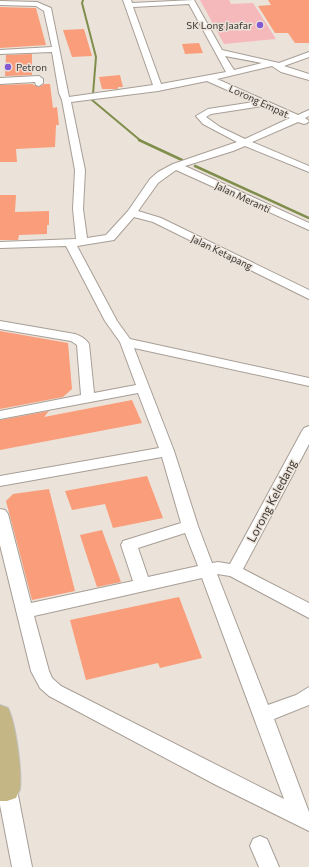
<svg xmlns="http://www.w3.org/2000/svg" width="309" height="867" viewBox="0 0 309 867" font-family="Commissioner,sans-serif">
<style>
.green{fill:#f5b8bb}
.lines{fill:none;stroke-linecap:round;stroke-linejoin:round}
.stream-far1{stroke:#808e4c;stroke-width:2}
.stream{stroke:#808e4c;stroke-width:2.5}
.building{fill:#fa9d7a}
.minor-casing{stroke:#a79e96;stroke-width:2}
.major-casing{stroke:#c4c3c2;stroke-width:2}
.minor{fill:#fff;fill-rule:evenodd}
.major{fill:#c4b685;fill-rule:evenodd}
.poi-dot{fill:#8359d3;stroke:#ebe2d9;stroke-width:1.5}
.labels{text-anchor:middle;stroke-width:3;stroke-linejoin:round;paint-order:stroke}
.far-poi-label{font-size:10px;fill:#3b3733;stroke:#ebe2d9;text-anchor:end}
.far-street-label{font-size:10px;fill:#3b3733;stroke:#ebe2d9}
.street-label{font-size:12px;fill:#3b3733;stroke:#ebe2d9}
</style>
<rect width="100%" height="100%" fill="#ebe2d9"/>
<path class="green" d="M200,0H229L231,4L253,3L276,39L224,44Z"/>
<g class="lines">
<g class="stream-far1">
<path d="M83,0L82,3L96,57L93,94"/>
<path d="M92,100L141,141"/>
</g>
<g class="stream">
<path d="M139,140L182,160"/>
<path d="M195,166L309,218"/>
</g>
</g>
<g class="building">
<path d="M268,0H309V43H295L288,33H275L258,6L271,5Z"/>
<path d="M0,7L36,8L46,45L0,48Z"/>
<path d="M84,29L92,56L72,57L63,30Z"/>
<path d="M199,43L203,53L185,54L182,44Z"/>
<path d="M32,54V75L5,76L6,55Z"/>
<path d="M120,75L123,87H118V88L117,89H102L99,77Z"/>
<path d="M32,84L39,87L44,84H50L53,108L57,107L59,125H56L55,147L16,149L17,162H0V85Z"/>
<path d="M0,195H16L15,212L49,211V225H47V234L19,235L18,240H0Z"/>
<path d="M0,331L68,343L72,389L63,397L0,409Z"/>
<path d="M132,400L142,423L0,450V420L49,411L44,417Z"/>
<path d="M147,476L163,518L113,528L105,504L72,510L65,491Z"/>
<path d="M49,489L75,591L32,600L6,501L13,494Z"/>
<path d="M102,530L121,582L97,587L80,535Z"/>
<path d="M179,597L202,658L160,668L158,663L86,680L70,620Z"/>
</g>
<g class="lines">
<defs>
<g id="minor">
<path d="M123,0H131L132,3L194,0L222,50L279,63L309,52V57L284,66L309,74V80L281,72L272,66L217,79L298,115L309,110V116L305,118L309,121L307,123L304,124L298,122L252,142L309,166V172L245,146L233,151L185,166L309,223V230L176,170L158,183L138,211L161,218L309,290V299L153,222L134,217L114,240L77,246L117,321L130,339L309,378V386L134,348L174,451L198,526L212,563L218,562L230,564L302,431L304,428L309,426V444L243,569L309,603V618L230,576L217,574L268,705L296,695L309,687V705L274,719L309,812V831L216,785L49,696L40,688L31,671L0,545V509L5,510L8,514L31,603L133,581L121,545L123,541L181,523L162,457L0,486V476L159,448L138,393L0,419V411L81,395L77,345L71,341L0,329V321L75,334C81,336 86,339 89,344L94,393L136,385L120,342L105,321L66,246L0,248V242L76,239L73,209L75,170L62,100L59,93L52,52L0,54V50L52,47L44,11L36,6L0,5V1L37,2L51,8L69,97L153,85ZM189,4L226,72L161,84L133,7ZM225,56L262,63L234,70ZM207,81L254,102L208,109L196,116L203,124L237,142L173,164L158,172L150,179L128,211L106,235L87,238L83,209L85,170L71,102L158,91ZM262,106L290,118L245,139L220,127L206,117L211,114ZM185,533L198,566L148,577L138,548ZM202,578L284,799L61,686L52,678L49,671L34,616Z"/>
<path d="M39,76L43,79V83L39,86L36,85L35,82L0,84V78Z"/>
<path d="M0,764L7,767L17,790L32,867H12L0,805Z"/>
<path d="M260,836L267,839L279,867H259L250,846L253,839Z"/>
</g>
<path id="major" d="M0,705L8,708C16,724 22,771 20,789C19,792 17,795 16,798L7,801H0Z"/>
</defs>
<use href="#minor" class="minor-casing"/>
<use href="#major" class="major-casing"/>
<use href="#minor" class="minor"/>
<use href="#major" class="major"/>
</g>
<g class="poi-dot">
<circle cx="260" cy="25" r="4"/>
<circle cx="8" cy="67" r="4"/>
</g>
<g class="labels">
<g class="far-poi-label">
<text x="252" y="29">SK Long Jaafar</text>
<text x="16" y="71" text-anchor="start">Petron</text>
</g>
<g class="far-street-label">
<text transform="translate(259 101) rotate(25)" y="4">Lorong Empat</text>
<text transform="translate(243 197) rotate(25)" y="4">Jalan Meranti</text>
<text transform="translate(222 252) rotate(26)" y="4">Jalan Ketapang</text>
</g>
<g class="street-label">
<text transform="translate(272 501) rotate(-62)" y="4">Lorong Keledang</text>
</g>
</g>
</svg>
